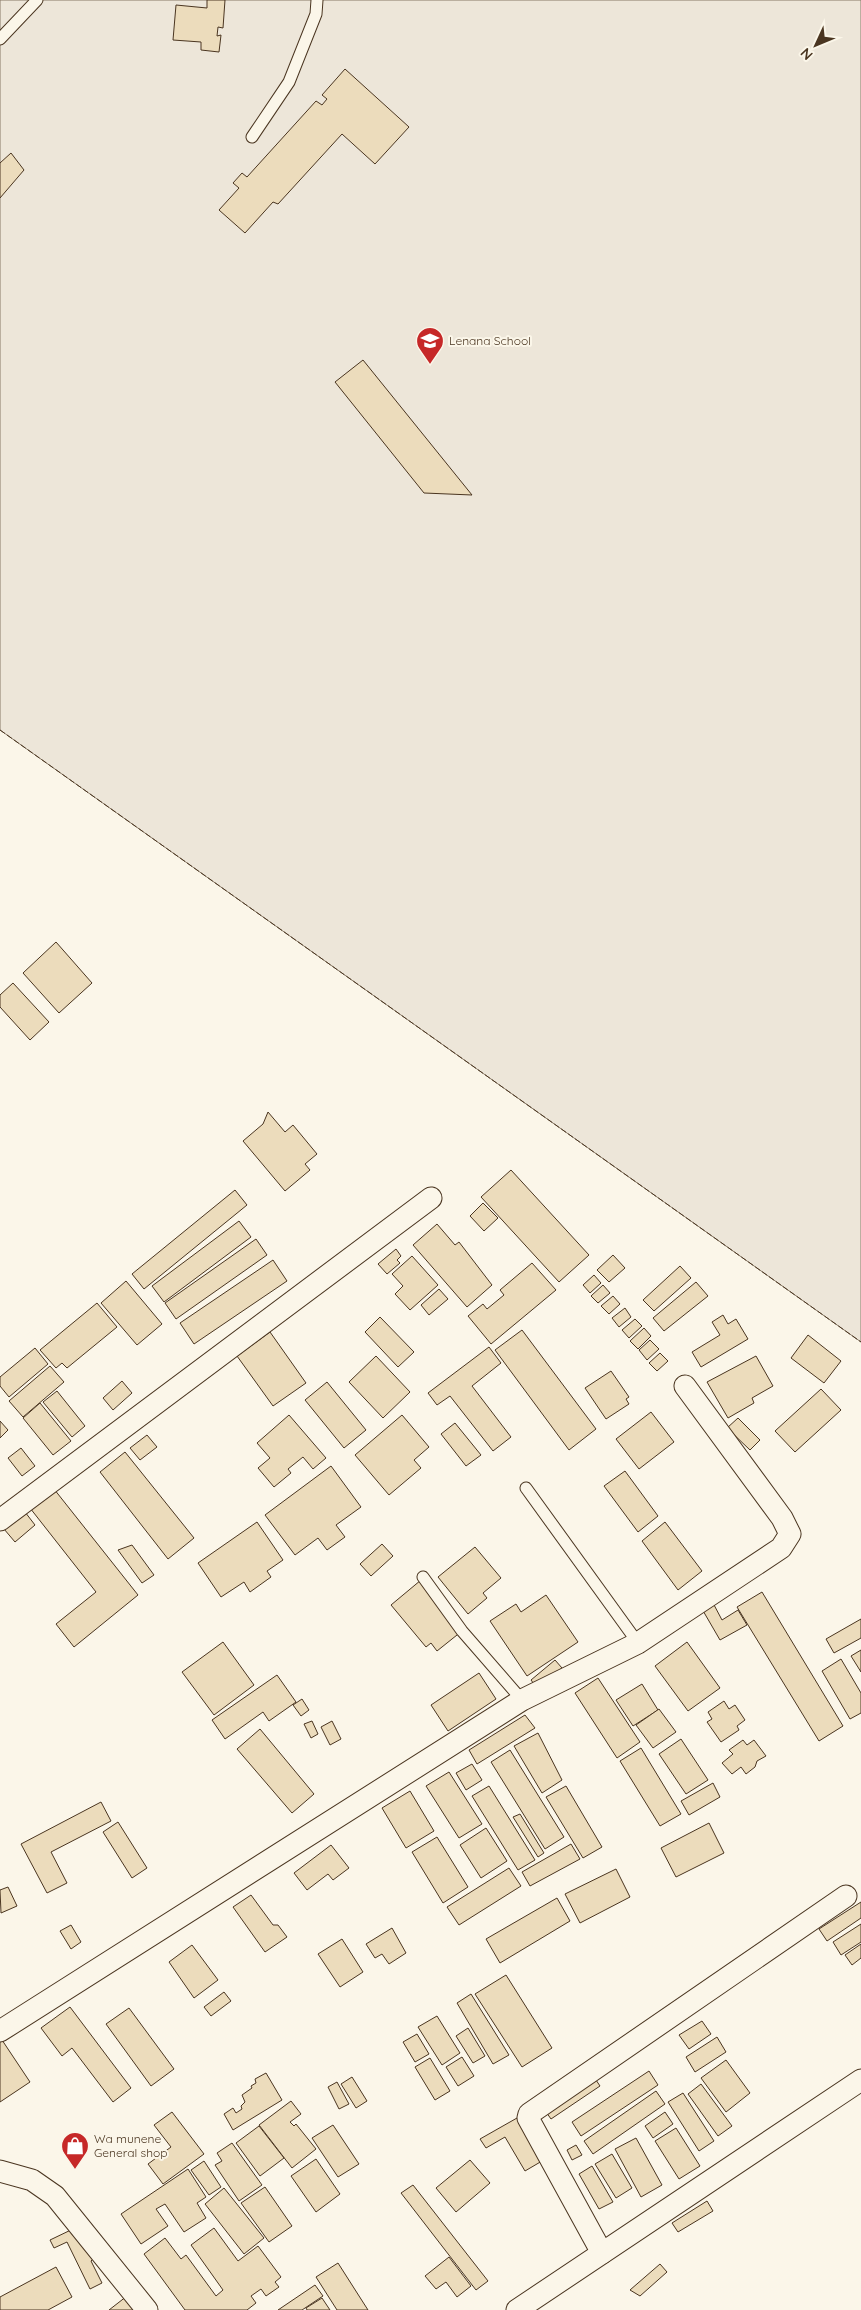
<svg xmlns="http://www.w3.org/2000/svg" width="861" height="2310" viewBox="0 0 861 2310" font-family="Quicksand,sans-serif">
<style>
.green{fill:#ede6d9;stroke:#887966}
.building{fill:#ecdcbc;stroke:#4a3520}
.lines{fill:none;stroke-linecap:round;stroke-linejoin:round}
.lane-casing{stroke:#4a3520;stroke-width:13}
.street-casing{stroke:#4a3520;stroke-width:23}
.lane{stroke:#fbf6e9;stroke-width:11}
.street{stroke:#fbf6e9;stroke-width:21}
.fence{stroke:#4a3520;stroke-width:1;stroke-dasharray:6 2.5;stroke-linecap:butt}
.labels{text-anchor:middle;stroke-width:4;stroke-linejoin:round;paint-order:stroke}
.poi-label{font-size:12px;fill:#4a3520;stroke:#fbf6e9;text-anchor:start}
</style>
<rect width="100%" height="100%" fill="#fbf6e9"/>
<path class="green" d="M0,0H861V1342L0,730Z"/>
<g class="building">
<path d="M207,0H225L223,28L218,27L217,36L221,35L219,52L201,50V42L173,40L176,5L207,8Z"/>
<path d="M345,69L409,127L375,164L342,134L278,204L273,202L245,233L219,210L239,188L233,183L242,173L247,177L316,101L322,105L327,99L322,95Z"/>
<path d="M11,153L24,170L0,198V163Z"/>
<path d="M363,360L472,495L424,493L335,382Z"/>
<path d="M56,942L92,983L59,1013L23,973Z"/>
<path d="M13,983L49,1022L30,1040L0,1007V995Z"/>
<path d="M268,1112L285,1132L293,1125L317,1154L305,1164L310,1170L285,1191L243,1141L263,1124Z"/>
<path d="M511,1170L589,1255L559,1282L481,1197Z"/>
<path d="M235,1190L247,1205L144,1289L132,1274Z"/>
<path d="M483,1203L498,1218L484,1231L470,1216Z"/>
<path d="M239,1221L251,1237L164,1302L152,1286Z"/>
<path d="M437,1224L455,1245L459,1242L492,1285L467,1307L413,1245Z"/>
<path d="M256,1239L267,1255L176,1319L165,1303Z"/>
<path d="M396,1249L401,1256L397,1260L400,1263L387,1274L378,1264Z"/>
<path d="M613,1255L625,1268L609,1282L597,1270Z"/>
<path d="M412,1256L438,1285L410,1310L395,1294L403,1286L392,1274Z"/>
<path d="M273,1260L287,1281L194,1344L180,1323Z"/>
<path d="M532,1263L556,1290L491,1344L468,1316L483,1304L487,1309L504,1295L500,1290Z"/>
<path d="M680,1266L691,1278L654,1311L643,1300Z"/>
<path d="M594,1275L601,1283L590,1293L583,1285Z"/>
<path d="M126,1281L162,1324L137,1345L101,1303Z"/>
<path d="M696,1282L708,1296L664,1331L653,1318Z"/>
<path d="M603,1285L610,1293L598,1303L591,1296Z"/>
<path d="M439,1289L448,1299L429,1315L421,1305Z"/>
<path d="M613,1296L620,1304L609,1314L601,1306Z"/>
<path d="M97,1303L117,1327L67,1368L62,1363L56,1368L40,1350Z"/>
<path d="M625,1308L631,1317L619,1327L612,1318Z"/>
<path d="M723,1315L728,1324L736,1319L748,1339L701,1367L692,1352L720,1335L712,1322Z"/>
<path d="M380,1317L414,1352L398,1367L365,1332Z"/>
<path d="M635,1319L642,1326L629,1338L622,1330Z"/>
<path d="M644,1328L651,1336L638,1349L630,1341Z"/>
<path d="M522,1330L596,1429L569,1450L495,1350Z"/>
<path d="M270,1332L306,1383L273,1406L237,1356Z"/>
<path d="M808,1335L841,1361L824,1383L791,1358Z"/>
<path d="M650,1340L659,1349L647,1360L639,1350Z"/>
<path d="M489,1347L501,1363L472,1386L511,1437L493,1451L450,1396L437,1405L428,1393Z"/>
<path d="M35,1348L48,1364L9,1397L0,1386V1377Z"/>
<path d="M660,1353L668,1361L657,1371L649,1363Z"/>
<path d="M376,1356L410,1392L383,1418L349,1382Z"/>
<path d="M756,1356L773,1386L752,1398L754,1403L728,1418L707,1382Z"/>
<path d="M50,1366L64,1382L23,1417L9,1401Z"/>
<path d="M611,1371L629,1397L626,1399L629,1404L606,1419L585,1388Z"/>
<path d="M122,1381L132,1393L113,1410L103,1398Z"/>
<path d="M327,1382L366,1430L344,1448L305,1400Z"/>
<path d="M821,1389L841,1410L795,1452L775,1431Z"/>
<path d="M57,1391L85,1426L72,1437L43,1402Z"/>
<path d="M40,1403L71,1441L53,1455L23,1418Z"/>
<path d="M651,1412L674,1442L639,1469L616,1439Z"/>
<path d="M289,1415L326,1458L313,1469L303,1457L288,1469L291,1473L274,1487L258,1468L270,1458L257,1443Z"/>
<path d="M402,1415L429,1447L414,1460L421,1468L389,1495L355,1455Z"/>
<path d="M738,1418L760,1440L750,1450L727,1428Z"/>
<path d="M0,1421L8,1430L0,1438Z"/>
<path d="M455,1423L481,1455L466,1466L441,1434Z"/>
<path d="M147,1435L157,1447L140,1460L130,1448Z"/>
<path d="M21,1448L35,1466L22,1476L8,1458Z"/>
<path d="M125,1452L194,1538L168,1559L100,1472Z"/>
<path d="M331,1466L361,1507L336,1525L345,1537L327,1550L318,1538L295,1555L265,1515Z"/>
<path d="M625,1471L658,1516L638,1532L604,1486Z"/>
<path d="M54,1489L138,1595L74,1647L56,1624L96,1592L30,1508Z"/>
<path d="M25,1512L35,1525L15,1542L4,1529Z"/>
<path d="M257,1522L283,1560L267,1571L271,1577L250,1592L244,1582L221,1597L198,1563Z"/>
<path d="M665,1522L702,1571L678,1590L642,1541Z"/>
<path d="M382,1544L393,1556L371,1576L360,1564Z"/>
<path d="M132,1545L154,1575L142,1583L118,1550Z"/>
<path d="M475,1547L501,1578L483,1593L487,1598L468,1614L438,1577Z"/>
<path d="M421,1580L462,1631L437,1651L431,1643L426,1647L391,1605Z"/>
<path d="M762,1592L843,1726L819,1741L737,1607Z"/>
<path d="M546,1595L578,1642L527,1676L490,1621L516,1604L521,1612Z"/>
<path d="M713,1603L722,1620L738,1610L747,1625L720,1640L702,1609Z"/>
<path d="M861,1619V1638L834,1653L826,1639Z"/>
<path d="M223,1642L254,1685L214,1715L182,1672Z"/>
<path d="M687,1642L720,1688L688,1711L655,1666Z"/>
<path d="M861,1650V1672L851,1656Z"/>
<path d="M841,1659L861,1693V1713L850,1719L822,1671Z"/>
<path d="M555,1660L562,1668L537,1688L531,1680Z"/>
<path d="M479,1673L496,1699L448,1731L431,1705Z"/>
<path d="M277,1675L296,1702L269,1721L263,1712L225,1739L212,1720Z"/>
<path d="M598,1678L640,1742L617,1758L575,1693Z"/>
<path d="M642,1684L658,1710L633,1726L616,1700Z"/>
<path d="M302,1699L309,1710L301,1716L293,1705Z"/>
<path d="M724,1701L729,1709L735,1705L745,1720L737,1726L739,1730L721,1742L707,1722L712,1719L708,1712Z"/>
<path d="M659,1709L676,1732L653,1748L636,1725Z"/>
<path d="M525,1715L535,1728L477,1764L469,1750Z"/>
<path d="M312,1721L318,1734L311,1738L304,1724Z"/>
<path d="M332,1721L341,1739L330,1745L321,1727Z"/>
<path d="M260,1729L314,1794L292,1813L237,1749Z"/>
<path d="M538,1733L562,1780L542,1793L514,1746Z"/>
<path d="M681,1739L708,1780L686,1794L659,1754Z"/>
<path d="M743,1740L747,1745L754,1740L766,1756L757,1761L755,1767L746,1774L741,1767L732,1774L722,1763L733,1754L729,1750Z"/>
<path d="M641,1748L681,1814L660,1826L620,1761Z"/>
<path d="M510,1750L564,1837L545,1849L491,1762Z"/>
<path d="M472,1764L482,1780L466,1790L456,1773Z"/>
<path d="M449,1772L482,1824L459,1838L426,1786Z"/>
<path d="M713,1783L720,1797L689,1815L681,1801Z"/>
<path d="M489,1786L535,1860L518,1870L472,1796Z"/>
<path d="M566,1786L602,1847L583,1858L546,1797Z"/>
<path d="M410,1791L434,1831L406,1848L382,1808Z"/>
<path d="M101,1802L111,1821L51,1852L67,1883L47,1893L21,1844Z"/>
<path d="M520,1814L544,1853L538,1857L513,1817Z"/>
<path d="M118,1822L147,1868L132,1878L103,1832Z"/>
<path d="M709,1823L724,1853L676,1877L661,1848Z"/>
<path d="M486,1828L507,1861L481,1878L460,1845Z"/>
<path d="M437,1837L468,1887L443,1903L412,1852Z"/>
<path d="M571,1844L580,1859L530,1886L522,1872Z"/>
<path d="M331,1845L349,1868L333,1880L328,1874L307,1890L294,1873Z"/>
<path d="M509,1868L521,1886L459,1925L447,1907Z"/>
<path d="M616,1869L630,1897L580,1923L565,1894Z"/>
<path d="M8,1887L17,1906L1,1913L0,1890Z"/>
<path d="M251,1895L273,1925H278L287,1937L265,1952L233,1907Z"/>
<path d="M557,1898L570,1921L500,1963L486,1939Z"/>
<path d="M861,1902V1918L827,1941L819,1929Z"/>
<path d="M861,1924V1942L841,1955L833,1942Z"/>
<path d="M71,1925L81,1942L71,1949L60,1931Z"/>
<path d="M392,1928L406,1953L389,1964L382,1954L375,1958L366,1944Z"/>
<path d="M342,1939L363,1972L340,1987L318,1954Z"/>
<path d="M861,1944V1958L852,1965L845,1955Z"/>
<path d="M192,1945L218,1980L194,1998L169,1962Z"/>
<path d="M506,1975L552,2048L522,2067L475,1994Z"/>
<path d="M224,1992L231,2001L211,2016L204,2007Z"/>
<path d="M471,1994L509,2055L493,2064L457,2003Z"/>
<path d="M70,2007L131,2088L113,2102L72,2048L62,2056L41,2028Z"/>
<path d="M129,2008L174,2069L151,2086L106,2024Z"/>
<path d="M437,2016L460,2053L442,2065L418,2027Z"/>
<path d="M702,2021L711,2034L689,2049L679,2035Z"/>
<path d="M468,2028L485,2056L473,2063L456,2036Z"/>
<path d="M417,2034L429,2054L415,2062L403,2042Z"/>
<path d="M717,2037L726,2052L695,2072L686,2057Z"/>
<path d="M2,2040L30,2082L0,2102V2042Z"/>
<path d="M462,2057L474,2076L458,2086L446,2067Z"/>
<path d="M430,2058L450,2091L435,2100L415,2067Z"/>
<path d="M726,2060L750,2093L726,2112L701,2078Z"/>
<path d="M649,2071L658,2085L581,2136L572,2122Z"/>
<path d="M266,2073L282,2100L233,2130L224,2114L233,2108L236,2113L242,2109L241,2106L245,2102L242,2095L252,2088L251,2086L256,2083L255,2079Z"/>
<path d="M352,2077L367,2101L356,2108L341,2084Z"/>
<path d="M594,2077L600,2086L551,2119L544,2109Z"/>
<path d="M337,2082L349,2104L339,2109L328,2087Z"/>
<path d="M701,2084L732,2126L718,2136L688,2094Z"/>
<path d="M656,2091L665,2104L593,2154L584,2141Z"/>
<path d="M683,2093L714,2141L699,2151L668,2102Z"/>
<path d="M291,2101L301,2114L290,2122L294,2126L296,2124L316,2149L292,2168L259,2125Z"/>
<path d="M172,2112L204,2154L163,2184L148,2164L171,2147L154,2125Z"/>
<path d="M665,2112L673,2124L653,2138L645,2126Z"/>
<path d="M517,2118L542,2161L525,2171L505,2137L486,2148L480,2139Z"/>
<path d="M333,2125L359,2164L338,2177L312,2138Z"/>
<path d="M259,2126L284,2158L260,2176L236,2143Z"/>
<path d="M676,2128L700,2166L679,2179L655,2141Z"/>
<path d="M636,2138L662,2185L641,2197L615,2149Z"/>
<path d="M232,2143L262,2185L239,2201L215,2165L222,2161L217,2153Z"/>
<path d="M576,2145L582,2155L572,2160L567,2150Z"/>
<path d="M612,2154L632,2188L616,2198L595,2164Z"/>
<path d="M316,2159L340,2194L316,2212L291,2176Z"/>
<path d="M470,2160L490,2183L456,2212L436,2188Z"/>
<path d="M204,2161L221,2187L209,2195L191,2170Z"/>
<path d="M592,2166L613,2202L599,2209L579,2174Z"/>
<path d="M188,2169L206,2197L197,2203L206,2218L184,2232L165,2204L156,2209L168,2226L141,2244L121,2214Z"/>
<path d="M413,2185L488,2281L476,2290L401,2193Z"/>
<path d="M265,2187L292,2226L269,2242L241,2203Z"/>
<path d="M224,2188L264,2238L244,2254L205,2204Z"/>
<path d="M707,2201L713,2211L678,2232L672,2223Z"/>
<path d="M75,2228L97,2255L91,2261L102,2283L90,2289L67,2242L54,2248L50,2240Z"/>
<path d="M214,2228L238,2261L258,2246L281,2277L275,2282L279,2287L266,2296L261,2289L251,2296L256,2303L247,2310H185L144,2254L165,2238L181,2259L186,2255L216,2296L223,2290L191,2245Z"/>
<path d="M449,2257L471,2286L457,2297L446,2282L436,2289L425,2276Z"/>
<path d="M338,2263L368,2310H337L316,2277Z"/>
<path d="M660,2264L667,2272L640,2296L630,2290Z"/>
<path d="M56,2267L72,2297L48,2310H0V2297Z"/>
<path d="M315,2285L323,2296L302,2310H278Z"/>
<path d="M127,2296L137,2310H109Z"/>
<path d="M322,2298L330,2310H307L306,2308Z"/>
</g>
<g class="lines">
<defs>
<g id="lane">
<path d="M0,39L37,0"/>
<path d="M252,137L289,82L316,14L317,0"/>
<path d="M526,1488L638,1643"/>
<path d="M423,1577L462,1631L522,1700"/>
</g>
<g id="street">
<path d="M0,1520L431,1198"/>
<path d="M0,2031L522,1700L638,1643L781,1548L790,1534L782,1518L685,1386"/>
<path d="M0,2171L32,2180L55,2196L147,2310"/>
<path d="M602,2253L528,2118L529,2114L846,1896"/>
<path d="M517,2310L861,2080"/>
</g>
</defs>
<use href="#lane" class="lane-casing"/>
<use href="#street" class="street-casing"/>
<use href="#lane" class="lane"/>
<use href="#street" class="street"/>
<path class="fence" d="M0,730L861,1342"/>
</g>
<defs>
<symbol id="school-pin" viewBox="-11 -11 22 30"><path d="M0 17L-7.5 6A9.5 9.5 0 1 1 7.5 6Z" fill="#c62828" stroke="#fbf6e9"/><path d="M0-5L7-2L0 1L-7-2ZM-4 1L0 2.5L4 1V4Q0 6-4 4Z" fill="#fff"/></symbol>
<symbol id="shop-pin" viewBox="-11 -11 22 30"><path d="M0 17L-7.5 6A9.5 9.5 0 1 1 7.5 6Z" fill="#c62828" stroke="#fbf6e9"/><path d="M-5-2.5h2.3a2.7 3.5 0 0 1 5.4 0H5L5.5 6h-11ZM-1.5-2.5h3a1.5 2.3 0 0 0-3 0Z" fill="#fff"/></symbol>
</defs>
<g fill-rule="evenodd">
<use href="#school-pin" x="414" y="325" width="32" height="43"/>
<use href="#shop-pin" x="59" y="2130" width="32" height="43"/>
</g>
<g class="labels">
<g class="poi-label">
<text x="449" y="345">Lenana School</text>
<text x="94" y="2143">Wa munene<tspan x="94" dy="14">General shop</tspan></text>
</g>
</g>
<g transform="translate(816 45) rotate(226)" stroke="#fbf6e9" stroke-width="4" paint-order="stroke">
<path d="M0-4L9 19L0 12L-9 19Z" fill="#4a3520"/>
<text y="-8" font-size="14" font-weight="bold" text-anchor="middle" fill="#4a3520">N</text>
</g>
</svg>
